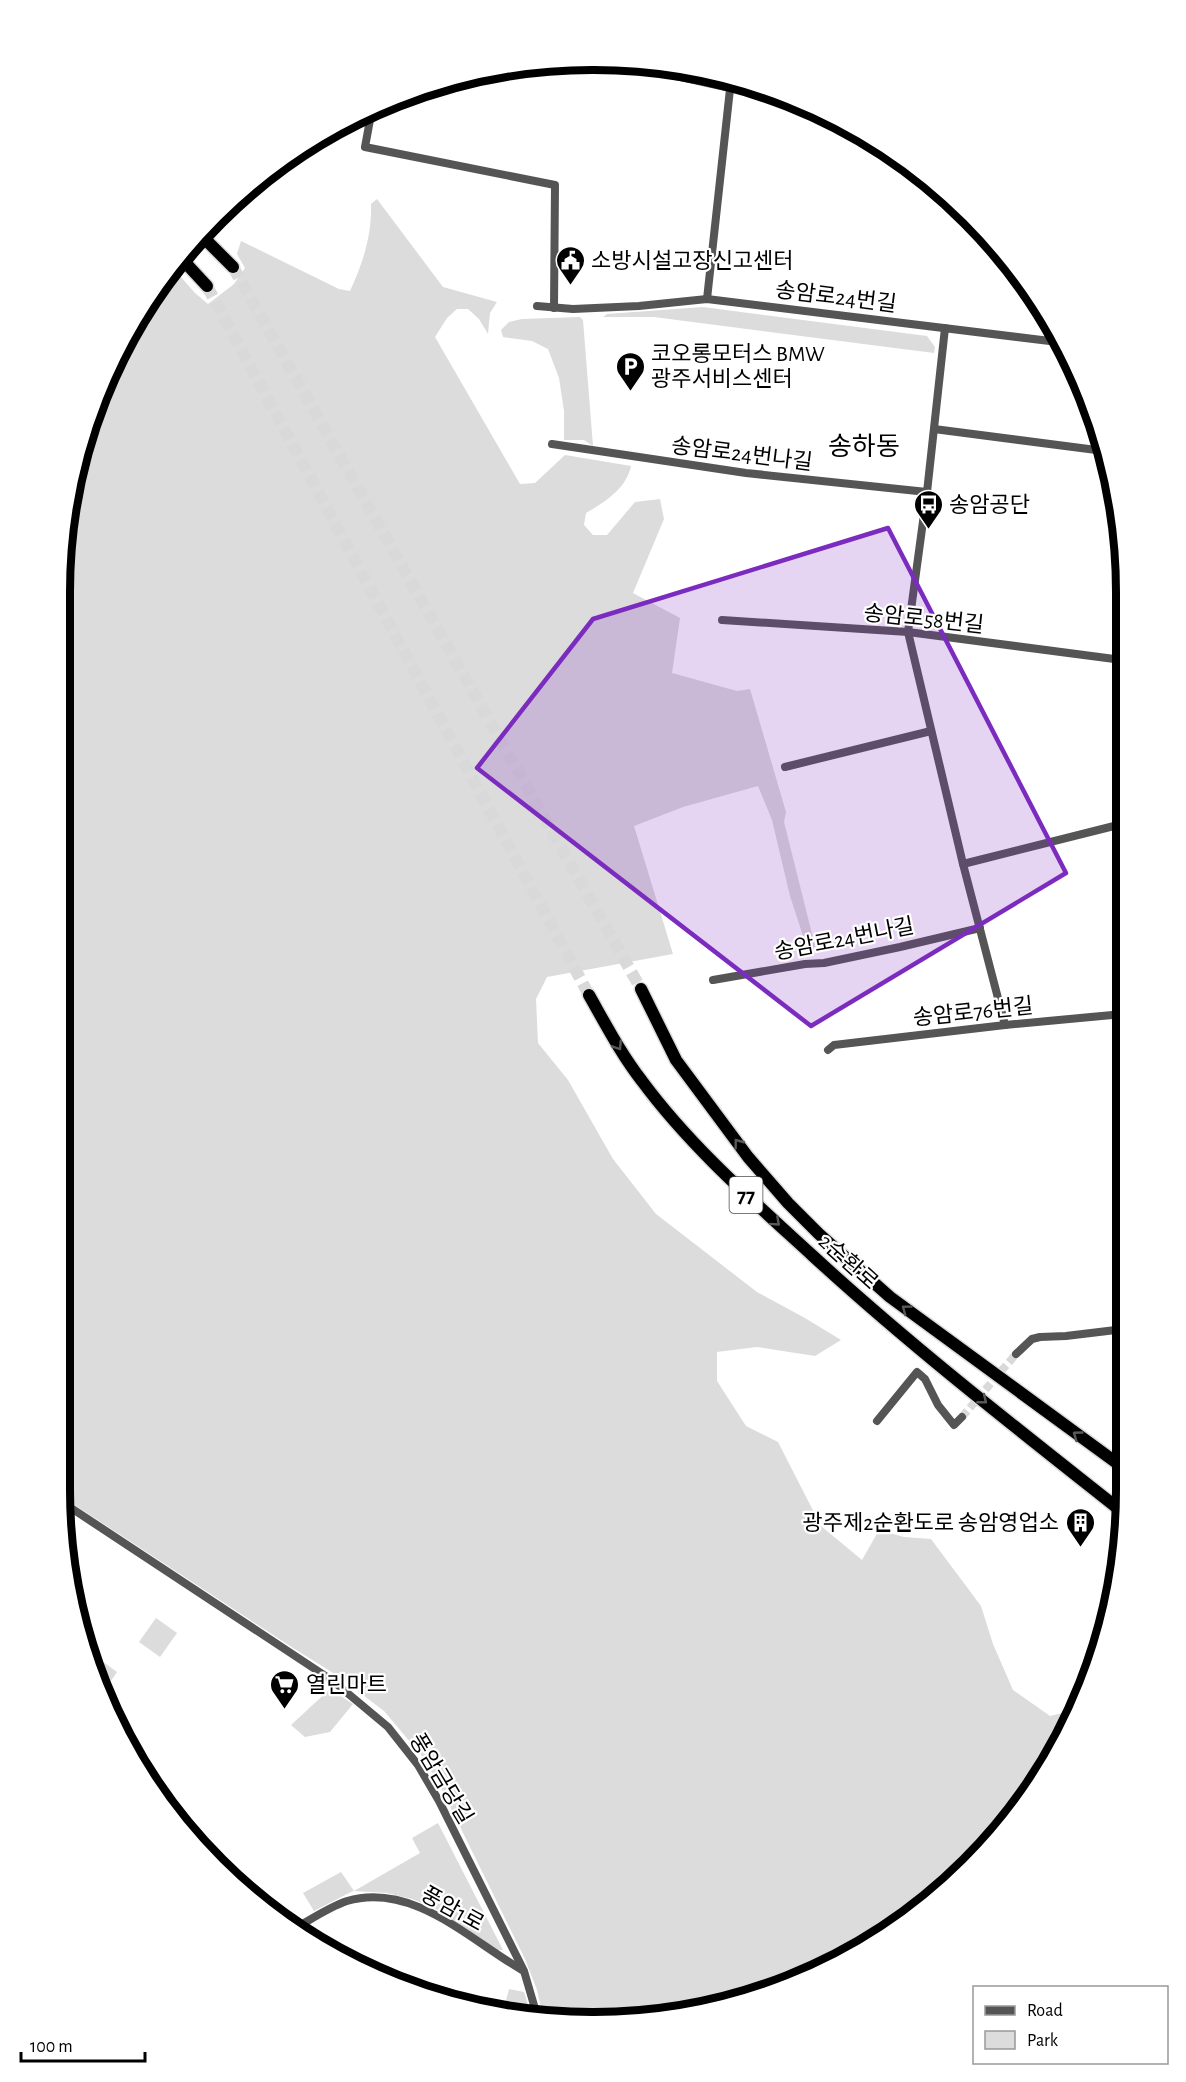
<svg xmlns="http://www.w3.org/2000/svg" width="1186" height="2082" viewBox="0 0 1186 2082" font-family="'Alegreya Sans','Noto Sans KR',sans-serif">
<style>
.green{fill:#dcdcdc}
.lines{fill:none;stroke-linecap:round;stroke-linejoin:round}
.minor-tunnel{stroke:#d9d9d9;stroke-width:8;stroke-dasharray:8 4;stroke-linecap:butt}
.trunk-tunnel{stroke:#d9d9d9;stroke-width:12;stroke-dasharray:12 6;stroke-linecap:butt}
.trunk-casing{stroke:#dbdbdb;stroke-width:15}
.minor{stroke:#555;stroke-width:8}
.tertiary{stroke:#555;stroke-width:9}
.trunk{stroke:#000;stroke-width:12}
.oneway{stroke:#595959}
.marked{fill:#7b2cbf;fill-opacity:0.2;stroke:#7b2cbf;stroke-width:4.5;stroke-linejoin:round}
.labels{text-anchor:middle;stroke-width:4.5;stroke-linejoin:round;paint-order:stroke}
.shield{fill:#fff;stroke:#4c4c4c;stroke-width:1.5}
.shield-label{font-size:21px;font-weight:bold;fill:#000}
.poi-label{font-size:22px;fill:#000;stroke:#fff;text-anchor:start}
.street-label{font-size:22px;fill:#000;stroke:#fff}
.quarter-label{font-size:26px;fill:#000;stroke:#fff}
.rim{fill:none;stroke:#000;stroke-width:8}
</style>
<rect width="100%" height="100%" fill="#fff"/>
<g class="green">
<path d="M377,199L443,287L497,302L490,313L488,334L479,319L468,309H457L447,318L435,337L520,484L535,483L565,455L631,466C626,489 605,502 586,513L584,525L593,535H607L635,502L660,499L664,519L633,593L680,618L672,673L737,691L750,689L786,812L784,822L816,950L808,951L790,896L772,820L758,786L683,807L634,826L673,954L547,977L536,999L538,1043L568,1080L613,1159L656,1214L757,1292L805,1318L841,1340L815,1356L757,1347L717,1352V1381L746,1426L778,1442L821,1526L862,1560L879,1530L904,1537L931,1539L981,1606L993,1644L1013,1690L1050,1716L1075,1710L1054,1756L944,1890L797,1982L628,2021L542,2012L537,1990L525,1959L440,1786L422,1756L384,1711L338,1676L293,1648L61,1496L60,1489L61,558L88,422L132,326L173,268L195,293L208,304L234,284L245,268L237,254L241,241L339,289L350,291C363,263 372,235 371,204Z"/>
<path d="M703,307L927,336L935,347L934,353L654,317H603L607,314Z"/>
<path d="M580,317L583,320L593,446L584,440H564V411L559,378L548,349L532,341L503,337L501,330L509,322L522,319Z"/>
<path d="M156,1618L177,1633L160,1657L139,1642Z"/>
<path d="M95,1656L117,1672L104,1691L90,1663Z"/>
<path d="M330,1689L353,1704L330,1732L305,1737L291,1725Z"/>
<path d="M438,1823L503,1950H497L436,1909L412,1899L387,1893L353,1891L314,1911L303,1893L341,1872L354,1891L420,1853L412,1838Z"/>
<path d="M509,1989L524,1992L530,2011L504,2009Z"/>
</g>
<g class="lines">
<path class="minor-tunnel" d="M962,1417L1016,1354"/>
<g class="trunk-tunnel">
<path d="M233,267L641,989"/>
<path d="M207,286L589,995"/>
</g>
<defs>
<g id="trunk">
<path d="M200,234L233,267"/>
<path d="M181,258L207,286"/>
<path d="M641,989L676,1060L748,1157L788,1203L819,1234L890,1297L1125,1469"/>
<path d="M589,995C606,1025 621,1054 642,1081C690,1146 753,1201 813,1256C912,1347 1019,1430 1125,1514"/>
</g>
</defs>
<use href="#trunk" class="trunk-casing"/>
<g class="minor">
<path d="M618,63L730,88"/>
<path d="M372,109L365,147L555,185L554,308"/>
<path d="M707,299L731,80"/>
<path d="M537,306L573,309L639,306L707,299L1058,342"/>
<path d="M945,328L927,492L908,632L963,864L1005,1025"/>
<path d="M934,429L1104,451"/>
<path d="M552,444L746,473L927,492"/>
<path d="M722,620L908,632L1122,660"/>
<path d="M1122,712L1119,746L1122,775"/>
<path d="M785,767L931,731"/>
<path d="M963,864L1122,824"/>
<path d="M713,980L805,964L824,963L900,947L980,928"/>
<path d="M828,1050L834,1045L1005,1025L1123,1014"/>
<path d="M1016,1354L1032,1339L1040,1337L1066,1336L1124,1329"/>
<path d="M877,1421L917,1372L925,1379L938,1405L954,1425L962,1417"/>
<path d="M62,1502L333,1681L388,1727L418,1765L439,1801L524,1971L536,2012"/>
<path d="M294,1929C310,1920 329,1907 347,1901C413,1882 470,1940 522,1970"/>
</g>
<path class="tertiary" d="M163,1801L193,1828L201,1842"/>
<use href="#trunk" class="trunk"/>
</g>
<defs><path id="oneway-chevron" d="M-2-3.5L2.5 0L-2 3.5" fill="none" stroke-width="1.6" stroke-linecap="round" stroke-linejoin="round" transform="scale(1.5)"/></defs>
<g class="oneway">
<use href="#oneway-chevron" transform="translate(618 1046) rotate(57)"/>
<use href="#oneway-chevron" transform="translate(738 1143) rotate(-127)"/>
<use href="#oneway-chevron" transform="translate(776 1222) rotate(42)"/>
<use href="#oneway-chevron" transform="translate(906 1309) rotate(-143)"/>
<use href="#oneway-chevron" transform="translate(983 1400) rotate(39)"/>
<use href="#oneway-chevron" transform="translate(1077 1435) rotate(-144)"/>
</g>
<path class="marked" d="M888,528L1066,873L811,1026L477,768L593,619Z"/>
<defs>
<symbol id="civic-pin" viewBox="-11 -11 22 30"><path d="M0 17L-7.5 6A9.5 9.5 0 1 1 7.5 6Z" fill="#000" stroke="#fff"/><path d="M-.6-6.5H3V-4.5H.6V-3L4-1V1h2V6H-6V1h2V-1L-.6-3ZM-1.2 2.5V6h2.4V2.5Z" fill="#fff"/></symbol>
<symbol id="parking-pin" viewBox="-11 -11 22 30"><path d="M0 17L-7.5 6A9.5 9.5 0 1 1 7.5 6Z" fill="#000" stroke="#fff"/><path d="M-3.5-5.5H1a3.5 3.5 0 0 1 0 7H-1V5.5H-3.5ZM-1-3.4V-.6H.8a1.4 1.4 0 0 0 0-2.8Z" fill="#fff"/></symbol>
<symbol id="bus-pin" viewBox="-11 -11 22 30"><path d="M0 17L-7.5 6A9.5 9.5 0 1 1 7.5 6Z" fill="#000" stroke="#fff"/><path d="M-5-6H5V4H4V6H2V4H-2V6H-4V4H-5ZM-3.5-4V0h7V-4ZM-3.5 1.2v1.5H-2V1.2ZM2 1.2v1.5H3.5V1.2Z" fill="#fff"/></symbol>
<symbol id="building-pin" viewBox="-11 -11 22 30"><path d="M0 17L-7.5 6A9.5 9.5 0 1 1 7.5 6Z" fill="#000" stroke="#fff"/><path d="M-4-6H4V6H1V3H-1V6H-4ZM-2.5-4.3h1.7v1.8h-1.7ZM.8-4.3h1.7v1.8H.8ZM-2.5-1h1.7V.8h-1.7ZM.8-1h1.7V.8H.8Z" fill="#fff"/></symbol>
<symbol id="supermarket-pin" viewBox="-11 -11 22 30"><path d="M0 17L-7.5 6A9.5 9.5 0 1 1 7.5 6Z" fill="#000" stroke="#fff"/><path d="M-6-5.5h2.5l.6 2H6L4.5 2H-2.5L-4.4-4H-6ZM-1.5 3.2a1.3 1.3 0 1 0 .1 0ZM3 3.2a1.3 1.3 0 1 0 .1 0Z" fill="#fff"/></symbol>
</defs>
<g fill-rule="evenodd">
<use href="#civic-pin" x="554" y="244" width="33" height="45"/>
<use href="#parking-pin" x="614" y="350" width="33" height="45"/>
<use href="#bus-pin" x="912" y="488" width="33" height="45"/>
<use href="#building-pin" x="1064" y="1506" width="33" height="45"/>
<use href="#supermarket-pin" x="268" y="1668" width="33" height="45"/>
</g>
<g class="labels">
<rect class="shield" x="729.5" y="1177" width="33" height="36" rx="4.5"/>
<g class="shield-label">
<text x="746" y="1202">77</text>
</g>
<g class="poi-label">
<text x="591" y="268">소방시설고장신고센터</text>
<text x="651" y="361">코오롱모터스 BMW<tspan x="651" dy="25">광주서비스센터</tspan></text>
<text x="949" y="512">송암공단</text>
<text x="1059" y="1530" text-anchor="end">광주제2순환도로 송암영업소</text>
<text x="306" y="1692">열린마트</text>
</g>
<g class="street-label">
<text transform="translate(836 296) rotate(7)" y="8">송암로24번길</text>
<text transform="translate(742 453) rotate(7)" y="8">송암로24번나길</text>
<text transform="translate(924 618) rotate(6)" y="8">송암로58번길</text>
<text transform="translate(844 938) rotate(-11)" y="8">송암로24번나길</text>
<text transform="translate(973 1011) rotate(-6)" y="8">송암로76번길</text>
<text transform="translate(849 1261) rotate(42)" y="8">2순환로</text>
<text transform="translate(442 1778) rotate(59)" y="8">풍암금당길</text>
<text transform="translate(453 1908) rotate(29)" y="8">풍암1로</text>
</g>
<g class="quarter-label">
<text x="864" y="455">송하동</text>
</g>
</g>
<path d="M0 0H1186V2082H0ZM592 70H594A522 522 0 0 1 1116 592V1490A522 522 0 0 1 594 2012H592A522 522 0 0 1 70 1490V592A522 522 0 0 1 592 70Z" fill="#fff" fill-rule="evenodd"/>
<path class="rim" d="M592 70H594A522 522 0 0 1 1116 592V1490A522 522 0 0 1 594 2012H592A522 522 0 0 1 70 1490V592A522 522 0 0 1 592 70Z"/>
<rect x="973" y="1986" width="195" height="78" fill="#ffffff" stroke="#999999" stroke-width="1.5"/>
<rect x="985" y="2006" width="30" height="9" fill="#555555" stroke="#999999" stroke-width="1.5"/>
<text x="1027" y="2016" font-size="18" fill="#000000">Road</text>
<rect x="985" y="2031" width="30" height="18" fill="#dcdcdc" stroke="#999999" stroke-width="1.5"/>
<text x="1027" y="2046" font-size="18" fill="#000000">Park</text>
<path d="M21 2052v9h124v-9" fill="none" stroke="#000000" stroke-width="3"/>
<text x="30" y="2052" font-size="18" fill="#000000" stroke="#ffffff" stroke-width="4.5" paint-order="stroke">100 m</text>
</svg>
